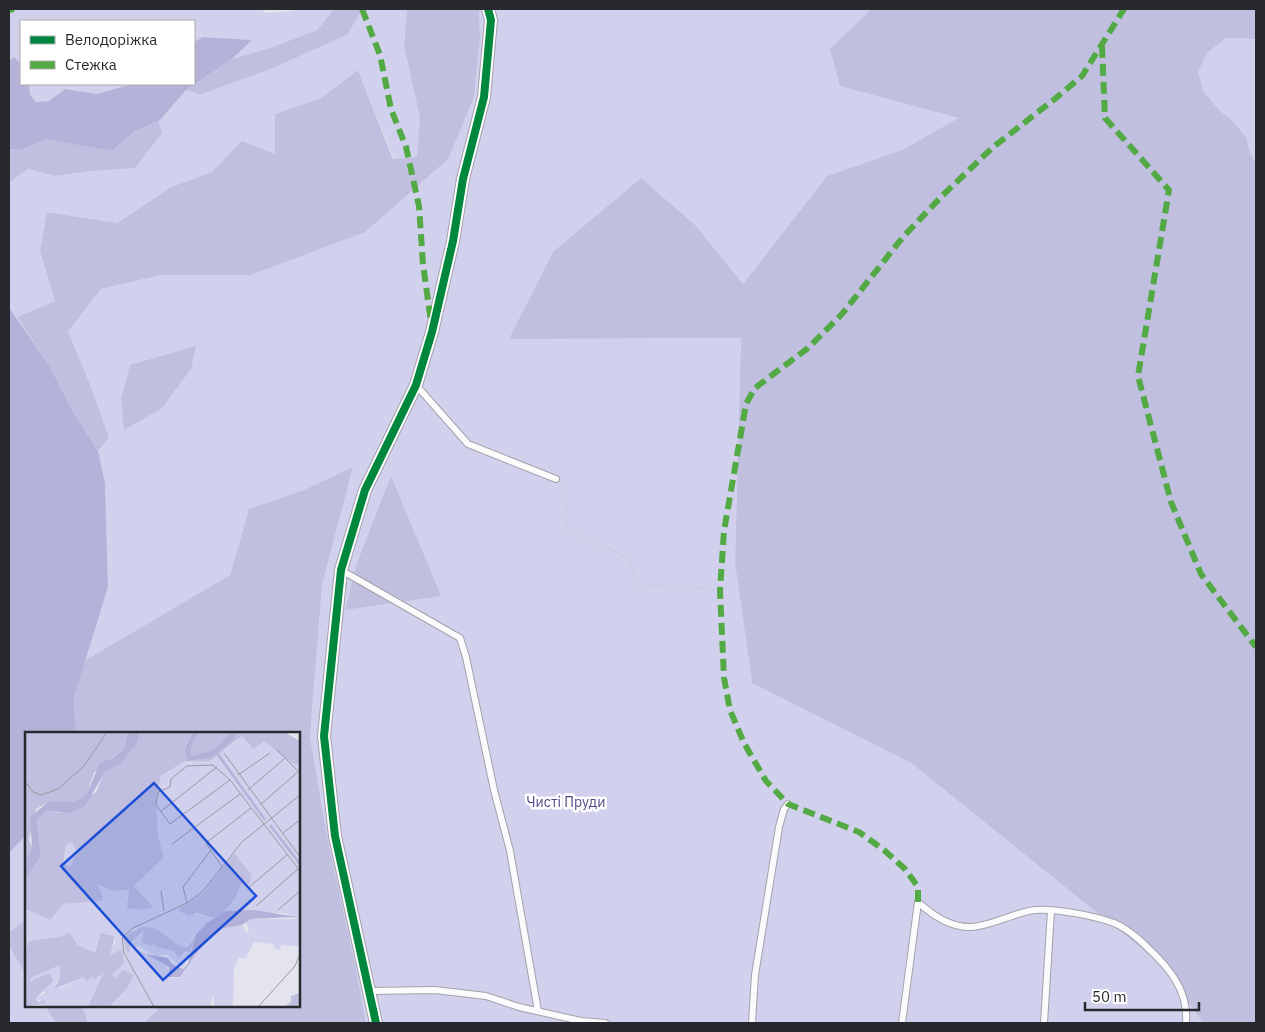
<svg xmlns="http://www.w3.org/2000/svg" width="1265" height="1032" viewBox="0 0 1265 1032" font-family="'IBM Plex Sans',sans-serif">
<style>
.green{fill:#d2d1ed}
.forest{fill:#c0bfdf}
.water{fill:#b4b2d9}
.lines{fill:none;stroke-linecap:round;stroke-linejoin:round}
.service-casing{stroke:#a2a2aa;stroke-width:8}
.minor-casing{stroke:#a2a2aa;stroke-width:14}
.path{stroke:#c6c5ca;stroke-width:2.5;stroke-dasharray:1 4;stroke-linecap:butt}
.service{stroke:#fbfbfd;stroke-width:6}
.minor{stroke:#fbfbfd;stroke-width:12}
.quiet{stroke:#53aa45;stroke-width:6;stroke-dasharray:12 6;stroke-linecap:butt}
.cycleway-casing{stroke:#fff;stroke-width:11}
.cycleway{stroke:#00873e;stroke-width:8}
.labels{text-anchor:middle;stroke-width:5;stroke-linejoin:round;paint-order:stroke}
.park-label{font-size:14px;fill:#504888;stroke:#fff}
.inset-river{fill:none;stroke:#b4b2d9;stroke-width:2.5}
.inset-road{fill:none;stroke:#9999a2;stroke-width:1}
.view{fill:#1d4ed8;fill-opacity:0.15;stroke:#1d4ed8;stroke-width:2.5}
.inset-edge{fill:none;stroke:#28282f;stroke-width:2.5}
</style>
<rect width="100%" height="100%" fill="#e4e4ef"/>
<g class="green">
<path d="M9,9H259L267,13L293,11L296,9H334L317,30L270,48L232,59L252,40L204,37L194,42V21H21V64L14,57L9,61Z"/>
<path d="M363,9H407L404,46L420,118L418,157L394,159L358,70L321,98L275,114V154L242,142L212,172L171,187L117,223L47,212L40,251L55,301L17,317L9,307V183L28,169L55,176L90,171L162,133L159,121L186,90L200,95L273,68L347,35Z"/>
<path d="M479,9H871L830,49L960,118L902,150L827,176L743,284L696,226L510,339L741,338L735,564L752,683L911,763L1162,965L1203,1023H366L356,968L327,836L310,737L322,585L353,467L304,490L249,509L230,575L84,661L108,587L105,483L98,451L109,438L68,332L101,289L161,275H251L448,159L480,36Z"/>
<path d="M1226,38L1256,39V163L1250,154L1247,139L1234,122L1219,110L1204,92L1198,72L1207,53Z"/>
<path d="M29,84H132L97,94L65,89L49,101L36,102L30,95Z"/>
<path d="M26,835V920L9,932V853Z"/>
<path d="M9,946L26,975V1006H45L56,1023H9Z"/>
<path d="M81,1006H155L157,1009L144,1023H87L86,1015Z"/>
</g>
<g class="forest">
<path d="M334,9H363L347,35L273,68L200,95L186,90L232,59L270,48L317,30Z"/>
<path d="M407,9H479L480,36L474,97L448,159L365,232L251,275H161L101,289L68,332L89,382L109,438L98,451L72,410L49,365L17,317L55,301L40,251L47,212L117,223L171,187L212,172L242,141L275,154V114L321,98L358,70L393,159L417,157L420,118L404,46Z"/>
<path d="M871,9H1256V39L1226,38L1207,53L1198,72L1204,92L1219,110L1234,122L1247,139L1250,154L1256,163V1023H1203L1162,965L911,763L752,683L735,564L741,338L509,339L553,252L641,178L696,226L743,284L827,176L902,150L959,118L840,86L830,49Z"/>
<path d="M159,121L162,133L135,168L90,171L55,176L28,169L9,183V149L21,150L46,138L112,151L135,131Z"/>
<path d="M196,346L191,369L162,408L124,430L121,399L130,365Z"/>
<path d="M353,467L322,585L310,737L327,836L356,968L366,1023H144L157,1010L155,1006H299V733H76L74,697L84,661L230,575L249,509L304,490Z"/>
<path d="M391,476L441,596L345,610L357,563Z"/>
<path d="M26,920V975L9,946V932Z"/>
<path d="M45,1006H81L86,1015L87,1023H56Z"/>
</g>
<g class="water">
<path d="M203,37L252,40L232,59L186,90L159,121L135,131L112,151L46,139L21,150L9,149V61L14,57L21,64V84H29L30,95L36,102L49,101L65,89L97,94L132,84H194V42Z"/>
<path d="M9,307L49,365L72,410L98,451L105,483L108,587L74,697L76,733H26V835L9,853Z"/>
</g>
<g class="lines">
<defs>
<g id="service">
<path d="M416,385L468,444L556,479"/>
<path d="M341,570L460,638L466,657L494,790L510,851L538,1011"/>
<path d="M918,902C932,915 952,928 972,927C983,926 995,922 1006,918C1015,915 1025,911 1035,910C1055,908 1095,916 1114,923C1131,930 1146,946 1159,959C1176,977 1188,997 1186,1023"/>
<path d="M369,991L435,990L486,996L519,1007L581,1021L605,1023"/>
<path d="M752,1023L755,975L779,827L784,809L788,804"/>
<path d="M902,1023L918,902"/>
<path d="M1044,1023L1051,911"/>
</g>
<path id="minor" d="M376,1023L335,836L324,736L341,570L365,490L416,385L432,332L453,241L463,179L484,97L491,20L488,9"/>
</defs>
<use href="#service" class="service-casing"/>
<use href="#minor" class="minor-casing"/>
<path class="path" d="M563,486L565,489L567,530L629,558L638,584L720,590"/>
<use href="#service" class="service"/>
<use href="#minor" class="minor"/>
<g class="quiet">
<path d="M362,9L380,55L391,109L406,147L419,206L423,264L431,322"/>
<path d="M9,10L14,9"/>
<path d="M1102,46L1105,118L1169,190L1138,376L1171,502L1201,574L1256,647"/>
<path d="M918,902V887L905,869L884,850L859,832L788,804L766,781L744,743L730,710L724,678L720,590L724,531L746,404L755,388L808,348L842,314L903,237L942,196L992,148L1056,98L1082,76L1124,9"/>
</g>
<defs>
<path id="cycleway" d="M376,1023L335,836L324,736L341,570L365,490L416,385L432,332L453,241L463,179L484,97L491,20L488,9"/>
</defs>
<use href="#cycleway" class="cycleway-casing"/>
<use href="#cycleway" class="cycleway"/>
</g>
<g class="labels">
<g class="park-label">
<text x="566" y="807">Чисті Пруди</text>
</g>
</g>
<g transform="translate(25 732)">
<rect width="275" height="275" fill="#e4e4ef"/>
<path d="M217,4L239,9L267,31L275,33V215L257,213L254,218L250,217L248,212L229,210L220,227L214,226L209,236L208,275H190L188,263L185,275H84L101,258L86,243L85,217L90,212V204L84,202H76L70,221L38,204L5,209L0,220V177L25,188L39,172L76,169L71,152L87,159L104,158L102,167L127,174L109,154L139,125L133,104L131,66L136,44L158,30L166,31L202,17ZM187,151L216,152L210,167L200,180L260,181L271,187H226L221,191L224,198L222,201L217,193L195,197L174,218L155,245L147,246L139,231L111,217L117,224L108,215L113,214L131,224L142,222L158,237L165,221L161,219L158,224L130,211L126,214L116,210L119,198L104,215L109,197L130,196L156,215H163L169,203L191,187L152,178L179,160ZM47,110L52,120L45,135L40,132L39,123L41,113ZM35,233V245L29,253L35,256L59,245L68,244L69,248L78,241L63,275H11L19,272L11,266L20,261L6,246Z" fill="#d2d1ed" fill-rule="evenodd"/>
<path d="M0,0H103L99,16L69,41L62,61L50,70H23L11,77L4,108L7,115L0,129ZM115,0H168L159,18L163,29L186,26L208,9L213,0H259L275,9V33L267,31L239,9L229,17L217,4L185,29L158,30L136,44L131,66L133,104L139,125L109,154L128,175L116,178L102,176L104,158L87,159L72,152L78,165L76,169L39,172L25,188L0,177V148L16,124L12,88L21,79L36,81L71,60L80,39L112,11ZM47,110L52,120L45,135L40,132L39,123L41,113ZM174,0H206L189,17L166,24L168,8ZM209,121L227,143L225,152H216L210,167L195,185L191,187L171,181L164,184L152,178L179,160ZM116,195L130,196L156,215H163L171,202L165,221L161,219L154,226L149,219L131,215L130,211L126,214L116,210L119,198L106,211L105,220L102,221L98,206ZM44,200L52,212L70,221L76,201L90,204L85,223L97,217L99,230L87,243L90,246L98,238L109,243L101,258L84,275H63L78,241L69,248L68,244L61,250L59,245L29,257L35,245V233L6,246V249L25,241L28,249L11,266L13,270L20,268L19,272L0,274V220L4,209L38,204ZM275,261V274L259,275L266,270V264Z" fill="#c0bfdf" fill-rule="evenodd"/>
<path d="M103,0H115L112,11L96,31L80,40L60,74L44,81L21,79L12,88L16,124L0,148V129L7,115L5,85L23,70H50L62,61L75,31L88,26L99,16ZM168,0H174L167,13L166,24L189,17L206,0H213L208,9L186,26L163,29L159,18ZM230,178L272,185L226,187L217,193L195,197L174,218L155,245H144V235L121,222L143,226L147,232L158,237L163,231L171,202L182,191L201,179Z" fill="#b4b2d9"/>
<path class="inset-river" d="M192,21L240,88M245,93L275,132"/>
<path class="inset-road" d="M252,18L275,41M199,21L275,125M213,43L245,21M205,48L145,92L131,73L133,60L145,55L146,47L162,34L188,33L205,48L275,139M0,49L8,60L16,63L33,57L59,34L82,0M223,58L259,27M235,73L274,39M135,80L192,35M258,101L275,88M147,112L215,62M197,135L181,111L226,76M223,156L262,123M136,159L139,179M162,171L158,155L186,118M231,174L273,137M253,178L275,159M129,275L99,221L97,206L108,196L162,171L178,159L217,110L275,63M233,275L270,234L275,222"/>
<path class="view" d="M129,51L231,164L138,248L36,134Z"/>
<rect width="275" height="275" class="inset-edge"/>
</g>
<rect width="1265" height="1032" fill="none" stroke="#28282f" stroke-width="20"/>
<rect x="20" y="20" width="175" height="65" fill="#ffffff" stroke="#a9a9ac"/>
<rect x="30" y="36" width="25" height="8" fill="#00873e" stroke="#a9a9ac"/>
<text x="65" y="45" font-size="15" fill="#28282f">Велодоріжка</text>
<rect x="30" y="61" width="25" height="8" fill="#53aa45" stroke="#a9a9ac"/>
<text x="65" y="70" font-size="15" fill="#28282f">Стежка</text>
<path d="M1085 1002v8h114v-8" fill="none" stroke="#28282f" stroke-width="2.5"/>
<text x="1092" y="1002" font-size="15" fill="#28282f" stroke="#ffffff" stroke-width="4" paint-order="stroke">50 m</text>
</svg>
